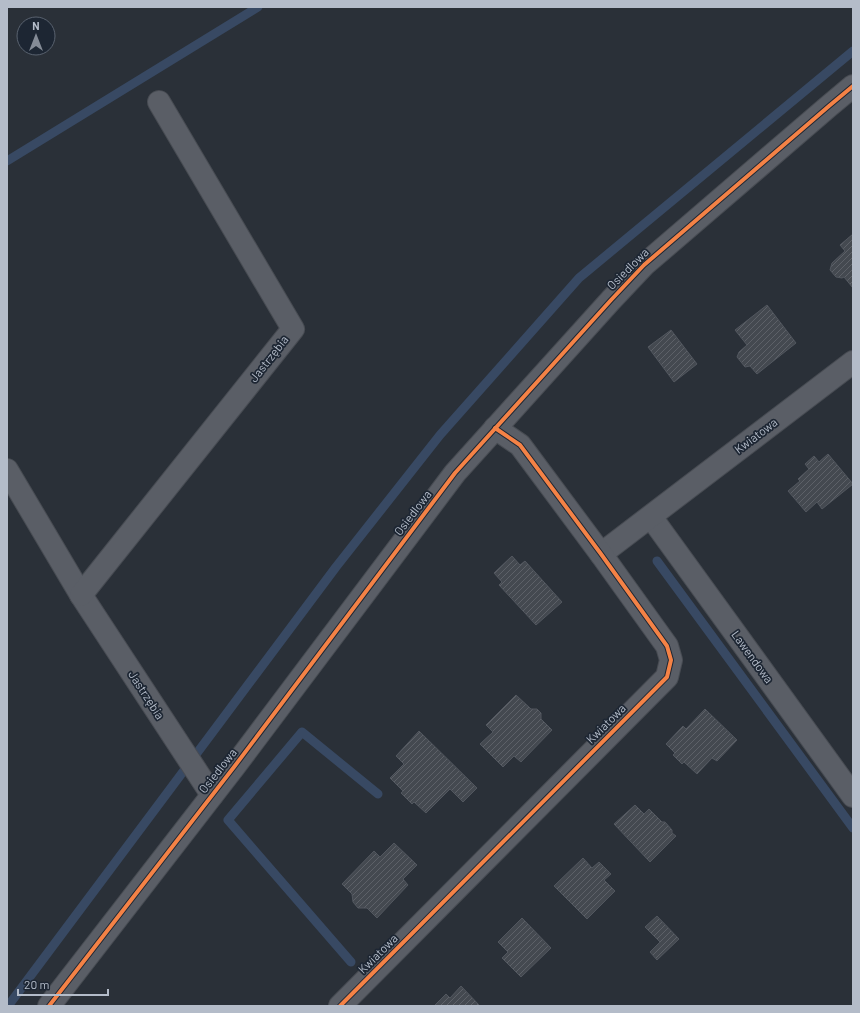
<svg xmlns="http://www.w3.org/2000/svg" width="860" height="1013" viewBox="0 0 860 1013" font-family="Barlow,sans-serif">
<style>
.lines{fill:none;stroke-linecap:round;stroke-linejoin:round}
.stream{stroke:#384963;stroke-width:9}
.building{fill:url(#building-hatch);stroke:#52575f}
.minor-casing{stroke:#484c53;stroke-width:24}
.tertiary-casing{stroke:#484c53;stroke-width:24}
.minor{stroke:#5a5e66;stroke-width:22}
.tertiary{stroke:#5a5e66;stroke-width:22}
.cycleway-casing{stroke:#1d2633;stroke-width:6}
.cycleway{stroke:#f48246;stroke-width:4}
.labels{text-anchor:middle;stroke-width:3.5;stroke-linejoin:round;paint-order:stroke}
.street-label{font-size:12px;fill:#b4bcc9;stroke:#1d2633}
</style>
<defs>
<pattern id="building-hatch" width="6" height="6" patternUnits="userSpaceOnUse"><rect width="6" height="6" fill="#444950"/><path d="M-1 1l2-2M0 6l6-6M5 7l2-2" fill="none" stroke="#5d6168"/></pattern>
</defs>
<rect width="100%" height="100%" fill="#2a3038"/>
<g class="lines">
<g class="stream">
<path d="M7,161L258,7"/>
<path d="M657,561L853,828"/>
<path d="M351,962L228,820L302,732L378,794"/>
<path d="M8,1006L336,567L440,435L579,278L853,51"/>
</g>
</g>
<g class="building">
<path d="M853,234V288L844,277L842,278L836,277L830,270L832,263L845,251L840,245Z"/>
<path d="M767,305L796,343L757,374L750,366L745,367L737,357L739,352L747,345L735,330Z"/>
<path d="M671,330L697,364L674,382L648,347Z"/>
<path d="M828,454L853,484L822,509L817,502L806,512L788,491L800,481L798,479L809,469L805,464L814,456L819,462Z"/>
<path d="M512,556L520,565L525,561L562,602L536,625L499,585L502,582L494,573Z"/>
<path d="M516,695L531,709H537L541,713V719L552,730L521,762L514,756L503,767L480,744L493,732L486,725Z"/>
<path d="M705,709L737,740L717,761L712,758L697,774L684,762L682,764L673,755L675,753L666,744L683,726L686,729Z"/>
<path d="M419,731L477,788L463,802L450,789L426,813L414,802L412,804L401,793L403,791L390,778L404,764L396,756Z"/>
<path d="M635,805L644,814L649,809L662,822H665L672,830V833L676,836L650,862L614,824Z"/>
<path d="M394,843L417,865L403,879L408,885L377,918L367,908H358L353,902L352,894L342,884L374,851L380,857Z"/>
<path d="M583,858L592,868L599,862L611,874L604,880L615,891L587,919L554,886Z"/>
<path d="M657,916L679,939L657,960L650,952L660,942L645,927Z"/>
<path d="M522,918L551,948L521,977L502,958L508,952L498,942Z"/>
<path d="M461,986L480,1006H434L446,994L450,998Z"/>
</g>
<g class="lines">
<defs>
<g id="minor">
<path d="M7,470L81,595L212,795"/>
<path d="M651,517L853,796"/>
<path d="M601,554L853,362"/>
<path d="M81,595L293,329L159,102"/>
<path d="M340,1006L667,677L671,660L667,646L601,554L520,445L495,428"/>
</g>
<path id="tertiary" d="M49,1006L234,767L455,473L611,300L644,265L829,106L853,86"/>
</defs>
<use href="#minor" class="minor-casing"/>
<use href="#tertiary" class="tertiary-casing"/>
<use href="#minor" class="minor"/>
<use href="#tertiary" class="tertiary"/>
<defs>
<g id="cycleway">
<path d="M49,1006L234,767L455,473L611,300L644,265L829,106L853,86"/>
<path d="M340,1006L667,677L671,660L667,646L601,554L520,445L495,428"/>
</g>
</defs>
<use href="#cycleway" class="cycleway-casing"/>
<use href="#cycleway" class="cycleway"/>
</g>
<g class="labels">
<g class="street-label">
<text transform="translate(628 269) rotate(-45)" y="4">Osiedlowa</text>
<text transform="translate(269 359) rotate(-52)" y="4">Jastrzębia</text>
<text transform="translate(756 436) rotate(-37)" y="4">Kwiatowa</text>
<text transform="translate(413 513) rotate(-53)" y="4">Osiedlowa</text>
<text transform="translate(752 657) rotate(54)" y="4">Lawendowa</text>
<text transform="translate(146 695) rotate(57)" y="4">Jastrzębia</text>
<text transform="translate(606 724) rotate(-45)" y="4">Kwiatowa</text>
<text transform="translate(218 771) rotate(-52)" y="4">Osiedlowa</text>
<text transform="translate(378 954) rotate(-45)" y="4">Kwiatowa</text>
</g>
</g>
<rect width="860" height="1013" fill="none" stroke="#b4bcc9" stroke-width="16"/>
<g transform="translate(36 36)"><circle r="19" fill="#1d2633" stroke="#59626f"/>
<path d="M0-3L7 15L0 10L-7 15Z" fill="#848b96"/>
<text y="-6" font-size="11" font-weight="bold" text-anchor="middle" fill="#b4bcc9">N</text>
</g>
<path d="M18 989v6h90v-6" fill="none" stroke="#b4bcc9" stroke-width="2"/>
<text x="24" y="989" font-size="12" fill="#b4bcc9" stroke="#1d2633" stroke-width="3" paint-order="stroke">20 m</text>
</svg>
